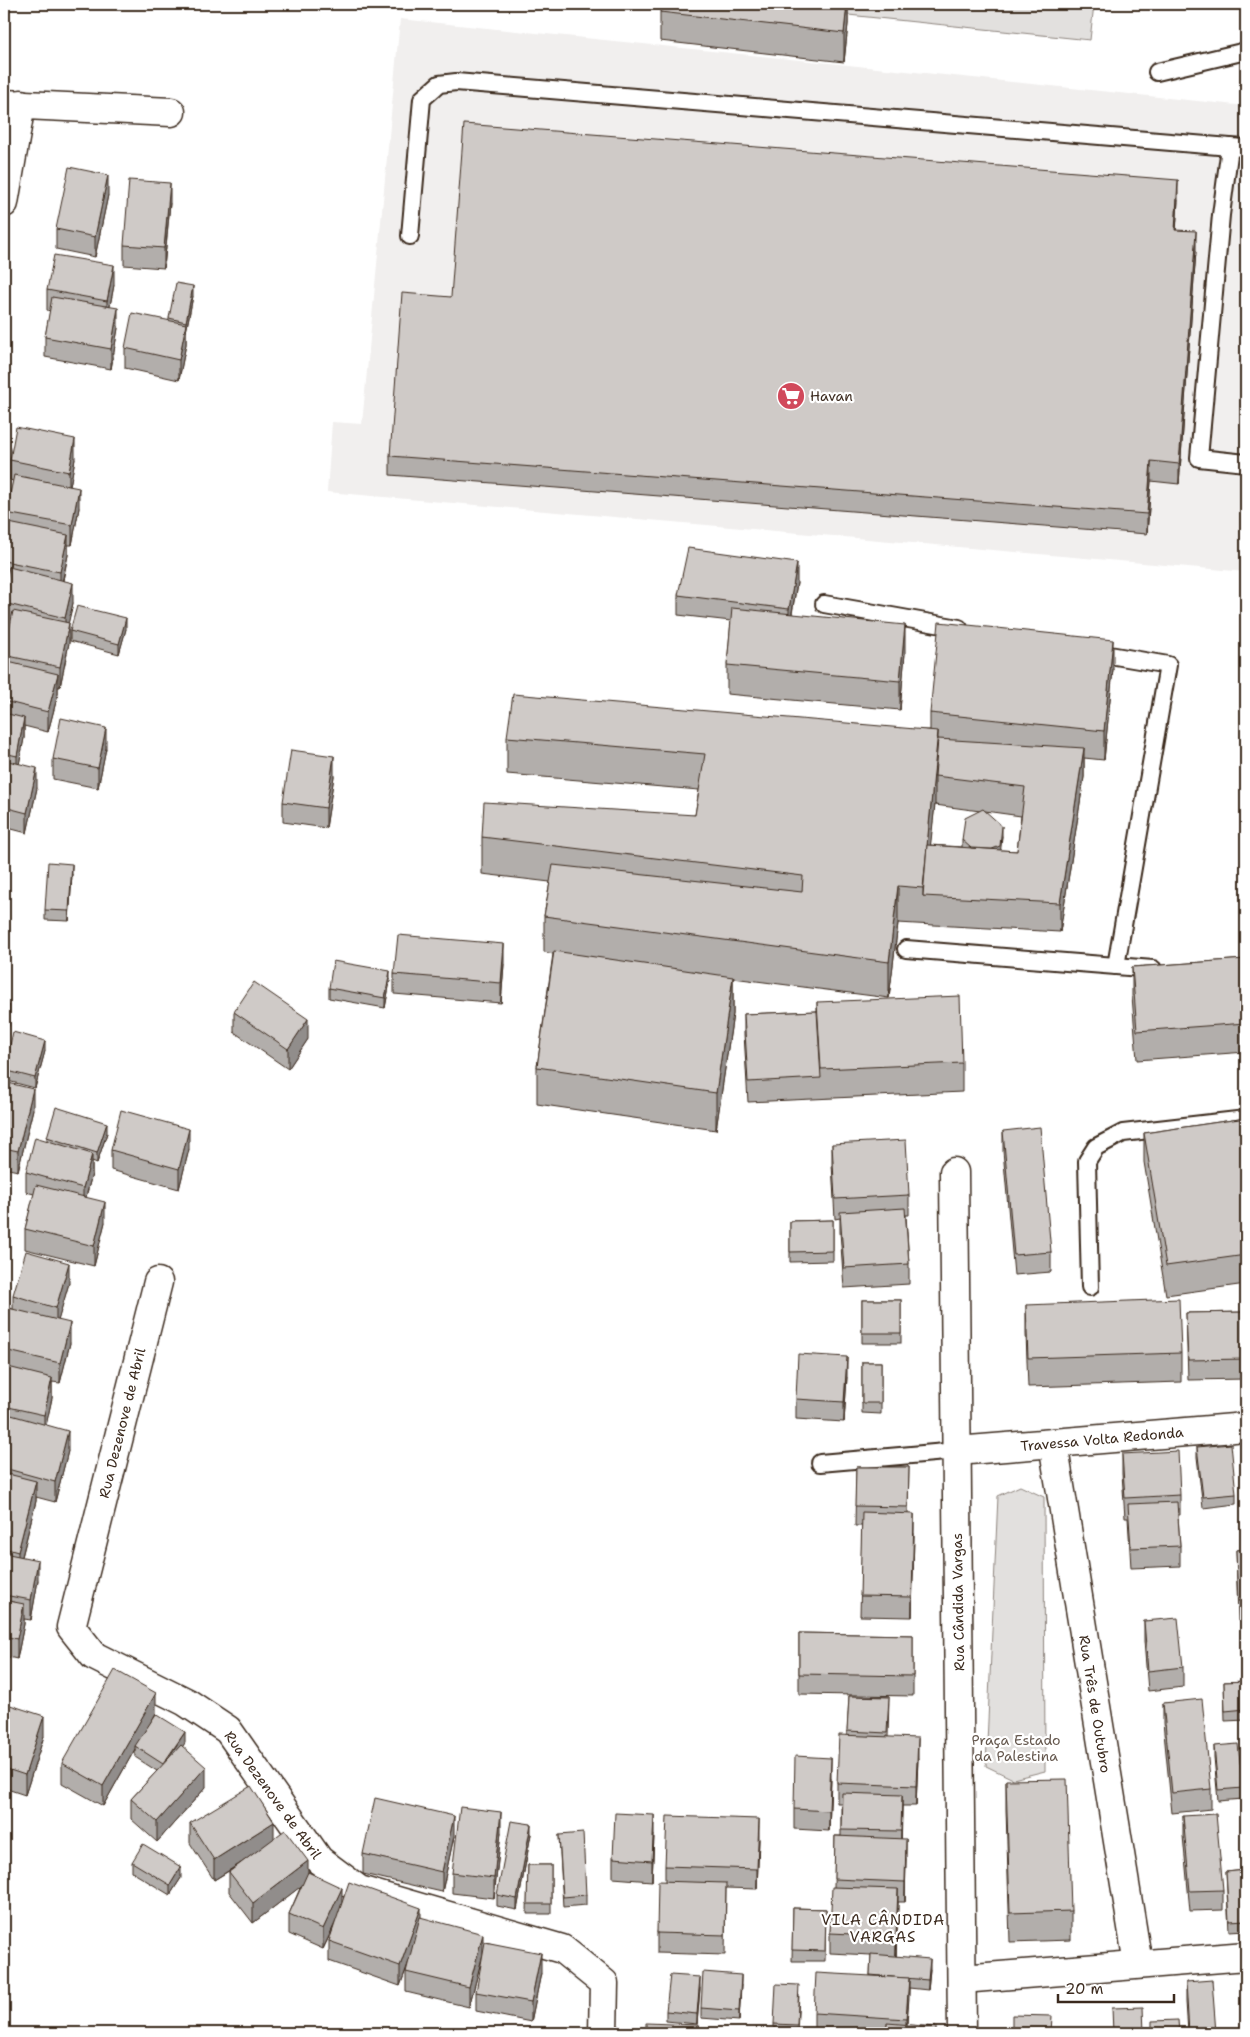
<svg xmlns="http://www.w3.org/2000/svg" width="1250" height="2037" viewBox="0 0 1250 2037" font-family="'Shantell Sans',sans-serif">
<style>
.built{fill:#f1efee}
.green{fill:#e2e0de;stroke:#8e857e}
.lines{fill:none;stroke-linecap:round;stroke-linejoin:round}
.service-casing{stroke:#3b2a1e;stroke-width:20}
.minor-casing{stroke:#3b2a1e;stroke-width:31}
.service{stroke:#fff;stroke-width:16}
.minor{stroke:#fff;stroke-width:28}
.wall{fill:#b2aeab;stroke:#3b2a1e;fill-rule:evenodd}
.shaded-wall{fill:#918d8b;stroke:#3b2a1e}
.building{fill:#cfcac7;stroke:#3b2a1e}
.labels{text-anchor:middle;stroke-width:4.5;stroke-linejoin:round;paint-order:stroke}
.poi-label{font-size:14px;fill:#3b2a1e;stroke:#fff;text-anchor:start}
.street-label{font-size:14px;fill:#3b2a1e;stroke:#fff}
.park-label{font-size:14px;fill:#65584e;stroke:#fff}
.neighbourhood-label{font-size:15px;letter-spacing:1px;fill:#3b2a1e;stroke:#fff}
</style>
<rect width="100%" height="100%" fill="#fff"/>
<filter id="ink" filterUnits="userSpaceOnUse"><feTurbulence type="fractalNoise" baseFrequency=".02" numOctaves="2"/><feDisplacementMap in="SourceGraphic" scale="10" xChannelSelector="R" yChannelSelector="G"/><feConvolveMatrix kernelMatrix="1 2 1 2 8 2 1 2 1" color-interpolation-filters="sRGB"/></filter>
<g filter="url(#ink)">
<path class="built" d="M400,19L1246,106V572L327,492L332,422L362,424Z"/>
<g class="green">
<path d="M742,4H1094L1090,40Z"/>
<path d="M1020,1486L1044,1497L1045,1771L1013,1779L986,1766L998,1496Z"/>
</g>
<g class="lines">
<defs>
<g id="service">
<path d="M1157,72L1246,51"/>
<path d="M1246,148L1230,147L1221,215L1199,458L1246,463"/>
<path d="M410,236L422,99L439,84L456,82L1230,147"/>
<path d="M824,604L959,628"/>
<path d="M1092,652L1168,665L1116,966"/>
<path d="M906,949L1153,969"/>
<path d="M1090,1287L1087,1161L1096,1147L1123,1133L1246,1119"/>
<path d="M820,1463L957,1451"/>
</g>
<g id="minor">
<path d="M4,104L171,112"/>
<path d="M4,203L21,104"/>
<path d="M954,1172L962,2033"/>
<path d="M158,1282L71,1627L94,1656L186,1702L228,1730L319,1860L359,1890L562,1949L604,1983L603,2033"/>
<path d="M1053,1443L1138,1964"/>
<path d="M957,1451L1246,1427"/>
<path d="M962,1979L1246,1956"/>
</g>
</defs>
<use href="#service" class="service-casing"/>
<use href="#minor" class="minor-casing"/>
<use href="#service" class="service"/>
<use href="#minor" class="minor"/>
</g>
<g class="wall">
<path d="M848,4V24L844,62L660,41V12Z"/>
<path d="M108,195L95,257L56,249V229Z"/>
<path d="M1178,200L1176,230L1196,251L1179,484L1151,481L1147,534L390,475V456L451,297Z"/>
<path d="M170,203L164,268L124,265V245Z"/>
<path d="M114,285L110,306L118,328L111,369L45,357V337L50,311L47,310V290Z"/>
<path d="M193,296L186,332V344L179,380L125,368V348L169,320V318Z"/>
<path d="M75,459L70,486L79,508L72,545H68V555L63,581L73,603L68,623L69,643L60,687H58V694L48,732L24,726V738L19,764L37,788L27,833L4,827V655L10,625L4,623V588L5,581H4V522H6V513L13,481L10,480V460Z"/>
<path d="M797,583L792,614L905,653L900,710L727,694V665L731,621L678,615V595Z"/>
<path d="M126,629L119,654L70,641V631Z"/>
<path d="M1113,669L1104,760L1084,758V777L1060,932L898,923L889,998L733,978V1014L716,1130L537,1104V1067L553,954L544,952V916L550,882L482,874V837L695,815L699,790L507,774V737L930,730V713ZM935,804V805L980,811L962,840V847L930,845ZM985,811L1021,816L1017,851L1000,850L1002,836Z"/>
<path d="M106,748L98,788L53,779V759Z"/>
<path d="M334,776L326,828L283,822V802Z"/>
<path d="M72,874L69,921L45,920V910Z"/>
<path d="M1246,959V1052L1137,1060L1132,996V967Z"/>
<path d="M504,964L501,1003L394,994V974Z"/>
<path d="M390,981L385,1008L329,998V988Z"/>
<path d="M817,1002L962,1063V1092L748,1102L744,1034V1014L817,1011Z"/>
<path d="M234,1012L308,1039L288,1069L234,1032Z"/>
<path d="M45,1051L35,1088L4,1080V1068Z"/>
<path d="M4,1082L33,1109L18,1171L4,1168Z"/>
<path d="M1246,1118V1284L1166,1295L1144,1162V1133Z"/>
<path d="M1003,1131L1051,1252V1272L1014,1275L1003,1151Z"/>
<path d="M107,1133L97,1163L92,1161V1174L86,1197L105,1222L94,1266L25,1249V1229L34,1194L26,1192V1172L47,1141V1137Z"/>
<path d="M832,1144L909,1195V1215H906L909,1264V1284L844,1288L840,1232V1218L835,1219L832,1164Z"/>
<path d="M189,1149L179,1189L111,1170V1150Z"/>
<path d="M833,1220V1261L790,1262V1221Z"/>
<path d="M69,1283L58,1320L70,1343L60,1383L52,1382V1398L46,1425L68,1451L55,1502L36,1497V1501L22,1557L38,1580L31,1620L24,1619V1624L17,1659L4,1656V1307L13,1309V1295Z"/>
<rect x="862" y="1300" width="39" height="43"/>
<path d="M1026,1305L1181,1353V1382L1028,1387L1026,1334Z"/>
<path d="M1246,1312V1379L1188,1380L1186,1313Z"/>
<path d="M862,1362H881V1414L862,1413Z"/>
<path d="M847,1377L844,1422L796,1419V1399Z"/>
<path d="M1197,1447L1236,1494V1504L1203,1508L1197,1457Z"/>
<path d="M1122,1454L1180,1495V1515H1178L1180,1546V1566L1131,1568L1128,1518H1125L1122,1474Z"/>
<path d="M856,1467H909L908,1514L914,1534L912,1617L860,1616L862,1526H855Z"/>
<path d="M1246,1549V1621H1238L1236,1550Z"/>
<path d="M1144,1621L1183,1667V1687L1148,1691L1144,1641Z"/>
<path d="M799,1633L913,1635V1696L799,1694Z"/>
<path d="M1246,1681V1720L1225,1721L1224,1682Z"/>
<path d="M849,1696L889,1697L888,1737L918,1758L916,1806H902L901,1838L906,1859L905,1902H898L896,1956L930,1969L928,1990L909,1988L907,2025L936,2033H814V2013L870,1976L871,1955L830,1953V1933L834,1887L835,1836H841V1803H837V1783L847,1735Z"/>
<path d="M4,1703L44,1736L25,1795L4,1788Z"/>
<path d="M1163,1703L1211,1789V1809L1172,1813L1163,1723Z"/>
<path d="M156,1713L150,1724L185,1743L182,1746L206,1787L157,1842L131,1819V1799L157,1771L135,1757V1749L103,1806L62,1783V1763Z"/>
<path d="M1214,1746L1243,1788V1799L1218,1801L1214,1757Z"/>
<path d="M831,1778L829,1831L794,1829V1809Z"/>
<path d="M1006,1780L1071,1911V1940L1010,1942L1006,1809Z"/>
<path d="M1183,1816L1223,1890V1910L1190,1911L1183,1836Z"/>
<path d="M190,1823L274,1838L308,1872L342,1902L421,1918L483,1954L469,2007L406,1992V1972L408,1964L400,1986L329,1961V1941L334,1927L323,1949L289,1934V1914L301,1886L253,1923L229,1892V1872L242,1863L214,1880L190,1843Z"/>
<path d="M501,1832L494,1898L452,1893V1873Z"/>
<path d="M531,1834L517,1910L497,1906V1895Z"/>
<path d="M559,1835L586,1895V1905L563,1907Z"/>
<path d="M654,1835L652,1881L613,1878V1858Z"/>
<path d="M454,1836L442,1892L363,1874V1854Z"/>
<path d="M759,1839L757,1889L726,1888L725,1955L657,1953V1933L665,1881V1866Z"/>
<path d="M132,1862L181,1878L170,1895L132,1872Z"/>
<path d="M528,1865H551V1914H527Z"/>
<path d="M1246,1870V1930L1229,1931L1226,1872Z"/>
<path d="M793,1908L826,1909L825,1961H792Z"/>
<path d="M541,1973L531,2022L476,2011V1992Z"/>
<path d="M1186,1982L1216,2033H1188L1186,2002Z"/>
<path d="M741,1985L739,2021L701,2018V2008Z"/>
<path d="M700,1988L697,2024L666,2021V2011Z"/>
<path d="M799,1995L797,2033H774V2024Z"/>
</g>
<g class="shaded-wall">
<path d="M847,4H848V24L844,62V33Z"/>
<path d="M108,175V195L95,257V237Z"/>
<path d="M1178,180V200L1175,250V230Z"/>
<path d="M170,183V203L164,268V248Z"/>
<path d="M1196,231V251L1179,484V464Z"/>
<path d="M114,265V285L107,321V301Z"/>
<path d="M193,286V296L186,332V322Z"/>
<path d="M118,308V328L111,369V349Z"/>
<path d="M186,324V344L179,380V360Z"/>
<path d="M75,439V459L69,492V472Z"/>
<path d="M1151,461V481L1147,534V514Z"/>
<path d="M79,488V508L72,545V525Z"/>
<path d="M68,535V555L60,592V572Z"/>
<path d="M797,563V583L789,629V609Z"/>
<path d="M73,583V603L65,638V618Z"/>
<path d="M126,618V629L119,654V644Z"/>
<path d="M69,623V643L60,687V667Z"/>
<path d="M905,625V653L900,710V681Z"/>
<path d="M1113,640V669L1104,760V731Z"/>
<path d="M58,674V694L48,732V712Z"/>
<path d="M24,718V738L17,776V756Z"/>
<path d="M106,728V748L98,788V768Z"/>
<path d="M938,731V768L935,776V804L925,896H923V888Z"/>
<path d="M1084,748V777L1060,932V903Z"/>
<path d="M334,756V776L326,828V808Z"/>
<path d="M37,768V788L27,833V813Z"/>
<path d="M1002,826V836L1000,857L978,864Z"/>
<path d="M72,864V874L69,921V911Z"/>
<path d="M898,886V923L889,998V962Z"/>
<path d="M504,944V964L501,1003V983Z"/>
<path d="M390,971V981L385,1008V998Z"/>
<path d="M733,977V1014L716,1130V1093Z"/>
<path d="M9,1005V1025L4,1049V1029Z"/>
<path d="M308,1019V1039L288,1069V1049Z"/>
<path d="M45,1041V1051L35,1088V1078Z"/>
<path d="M33,1089V1109L18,1171V1151Z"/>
<path d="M107,1123V1133L97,1163V1153Z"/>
<path d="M189,1129V1149L179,1189V1169Z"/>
<path d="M92,1154V1174L83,1208V1188Z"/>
<path d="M105,1202V1222L94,1266V1246Z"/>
<path d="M69,1263V1283L56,1328V1308Z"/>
<path d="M70,1323V1343L60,1383V1363Z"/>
<path d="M847,1357V1377L844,1422V1402Z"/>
<path d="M52,1378V1398L44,1435V1415Z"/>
<path d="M68,1431V1451L55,1502V1482Z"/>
<path d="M36,1481V1501L18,1572V1552Z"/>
<path d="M914,1514V1534L912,1617V1597Z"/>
<path d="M38,1560V1580L31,1620V1600Z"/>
<path d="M24,1604V1624L17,1659V1639Z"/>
<path d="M156,1693V1713L137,1747L135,1746V1749L103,1806V1786Z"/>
<path d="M44,1716V1736L25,1795V1775Z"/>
<path d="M185,1732V1743L164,1775V1765Z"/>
<path d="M918,1738V1758L916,1806V1786Z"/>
<path d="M831,1758V1778L829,1831V1811Z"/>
<path d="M206,1767V1787L157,1842V1822Z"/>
<path d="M902,1795V1815L901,1851V1831Z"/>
<path d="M501,1812V1832L494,1898V1878Z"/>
<path d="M654,1815V1835L652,1881V1861Z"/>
<path d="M454,1816V1836L442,1892V1872Z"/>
<path d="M759,1819V1839L757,1889V1869Z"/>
<path d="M274,1822V1842L214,1880V1860Z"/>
<path d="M531,1824V1834L517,1910V1899Z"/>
<path d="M906,1839V1859L905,1902V1882Z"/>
<path d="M308,1861V1881L253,1923V1903Z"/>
<path d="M181,1867V1878L170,1895V1885Z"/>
<path d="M342,1888V1908L323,1949V1929Z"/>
<path d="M898,1889V1909L896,1956V1936Z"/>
<path d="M421,1908V1928L400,1986V1966Z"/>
<path d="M483,1934V1954L469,2007V1987Z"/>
<path d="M541,1953V1973L531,2022V2002Z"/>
<path d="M930,1959V1969L928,1990V1980Z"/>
<path d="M741,1975V1985L739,2021V2011Z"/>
<path d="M700,1977V1988L697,2024V2014Z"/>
<path d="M909,1978V1998L906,2033V2019Z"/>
</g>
<g class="building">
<path d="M661,4H847L844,33L660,12Z"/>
<path d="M464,124L1178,180L1175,230L1196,231L1179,464L1151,461L1147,514L390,456L402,293L451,297Z"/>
<path d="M69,167L108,175L95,237L56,229Z"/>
<path d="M129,180L170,183L164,248L124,245Z"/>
<path d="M54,255L114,265L107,301L47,290Z"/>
<path d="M176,283L193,286L186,322L169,318Z"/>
<path d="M52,297L118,308L111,349L45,337Z"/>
<path d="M132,313L186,324L179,360L125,348Z"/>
<path d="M16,427L75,439L69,472L10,460Z"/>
<path d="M14,475L79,488L72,525L6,513Z"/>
<path d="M4,522L68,535L60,572L4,561Z"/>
<path d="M688,548L797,563L789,609L678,595Z"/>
<path d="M9,567L73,583L65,618L4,603V588Z"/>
<path d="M77,606L126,618L119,644L70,631Z"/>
<path d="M732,608L905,625L900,681L727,665Z"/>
<path d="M13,611L69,623L60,667L4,655Z"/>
<path d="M939,622L1113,640L1104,731L930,713Z"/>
<path d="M4,661L58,674L48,712L4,701Z"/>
<path d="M513,694L938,731L923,888L898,886L889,962L544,916L553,865L802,892L803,876L482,837L484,802L695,815L705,754L507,737Z"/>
<path d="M4,713L24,718L17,756L4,753Z"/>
<path d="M61,718L106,728L98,768L53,759Z"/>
<path d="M938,739L1084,748L1060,903L923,896L927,845L1017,851L1025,787L935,776Z"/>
<path d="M291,750L334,756L326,808L283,802Z"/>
<path d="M4,760L37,768L27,813L4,807Z"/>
<path d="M983,809L1002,826L1000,846L992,849L971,848L962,840L965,818Z"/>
<path d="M48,862L72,864L69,911L45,910Z"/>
<path d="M398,935L504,944L501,983L394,974Z"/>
<path d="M554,951L733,977L716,1093L537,1067Z"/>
<path d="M1246,959V1023L1137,1031L1132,967Z"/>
<path d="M333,961L390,971L385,998L329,988Z"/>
<path d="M254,982L308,1019L288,1049L234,1012Z"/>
<path d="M960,996L962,1063L821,1069L817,1002Z"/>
<path d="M4,1004L9,1005L4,1029Z"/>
<path d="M817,1011L821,1078L748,1082L744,1014Z"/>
<path d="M13,1032L45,1041L35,1078L4,1070Z"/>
<path d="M4,1082L33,1089L18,1151L4,1148Z"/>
<path d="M56,1107L107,1123L97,1153L47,1137Z"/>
<path d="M121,1110L189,1129L179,1169L111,1150Z"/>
<path d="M1246,1118V1255L1166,1266L1144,1133Z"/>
<path d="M1040,1127L1051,1252L1014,1255L1003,1131Z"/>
<path d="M35,1137L92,1154L83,1188L26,1172Z"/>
<path d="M906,1140L909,1195L835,1199L832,1144Z"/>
<path d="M36,1185L105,1202L94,1246L25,1229Z"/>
<path d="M905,1208L909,1264L844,1268L840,1212Z"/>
<path d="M833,1220V1251L790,1252V1221Z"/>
<path d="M26,1251L69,1263L56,1308L13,1295Z"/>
<path d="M1179,1299L1181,1353L1028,1358L1026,1305Z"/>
<rect x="862" y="1300" width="39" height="33"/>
<path d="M4,1307L70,1323L60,1363L4,1350Z"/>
<path d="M1246,1312V1359L1188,1360L1186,1313Z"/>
<path d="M798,1354L847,1357L844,1402L796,1399Z"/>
<rect x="862" y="1362" width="19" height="41"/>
<path d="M4,1366L52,1378L44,1415L4,1406Z"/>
<path d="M4,1413L68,1431L55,1482L4,1468Z"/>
<path d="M1231,1444L1236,1494L1203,1497L1197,1447Z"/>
<path d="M1178,1451L1180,1495L1125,1498L1122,1454Z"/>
<path d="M856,1467H909L908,1507L855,1506Z"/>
<path d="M4,1473L36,1481L18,1552L4,1548Z"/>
<path d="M1177,1502L1180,1546L1131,1548L1128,1504Z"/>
<path d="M862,1512L914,1514L912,1597L860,1596Z"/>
<path d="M1246,1549V1601H1238L1236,1550Z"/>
<path d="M4,1553L38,1560L31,1600L4,1595Z"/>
<path d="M4,1600L24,1604L17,1639L4,1636Z"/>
<path d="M1178,1618L1183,1667L1148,1671L1144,1621Z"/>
<path d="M799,1633L913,1635V1676L799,1674Z"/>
<path d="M115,1670L156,1693L103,1786L62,1763Z"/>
<path d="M1246,1681V1709L1225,1711L1224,1682Z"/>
<path d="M849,1696L889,1697L887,1733L847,1731Z"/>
<path d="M1202,1699L1211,1789L1172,1793L1163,1703Z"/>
<path d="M4,1703L44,1716L25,1775L4,1768Z"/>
<path d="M156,1714L185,1732L163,1764L135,1746Z"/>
<path d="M839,1735L918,1738L916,1786L837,1783Z"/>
<path d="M1238,1744L1243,1788L1218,1790L1214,1746Z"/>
<path d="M181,1745L206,1767L157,1822L131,1799Z"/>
<path d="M795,1756L831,1758L829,1811L794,1809Z"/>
<path d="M1067,1779L1071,1911L1010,1913L1006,1780Z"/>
<path d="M251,1786L274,1822L214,1860L190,1823Z"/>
<path d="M842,1793L902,1795L901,1831L841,1830Z"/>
<path d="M375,1798L454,1816L442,1872L363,1854Z"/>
<path d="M460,1807L501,1812L494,1878L452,1873Z"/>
<path d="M615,1813L654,1815L652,1861L613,1858Z"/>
<path d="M1216,1814L1223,1890L1190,1891L1183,1816Z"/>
<path d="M667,1816L759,1819L757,1869L665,1866Z"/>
<path d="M511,1821L531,1824L517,1899L497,1895Z"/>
<path d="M285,1830L308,1861L253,1903L229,1872Z"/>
<path d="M583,1833L586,1895L563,1897L559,1835Z"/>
<path d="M835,1836L906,1839L905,1882L834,1879Z"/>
<path d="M143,1844L181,1867L170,1885L132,1862Z"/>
<path d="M528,1865H551V1904H527Z"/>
<path d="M1246,1870V1920L1229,1921L1226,1872Z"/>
<path d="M308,1872L342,1888L323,1929L289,1914Z"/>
<path d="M658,1881L726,1883L725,1935L657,1933Z"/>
<path d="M349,1882L421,1908L400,1966L329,1941Z"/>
<path d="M832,1887L898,1889L896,1936L830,1933Z"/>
<path d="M793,1908L826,1909L825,1951L792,1950Z"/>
<path d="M420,1917L483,1934L469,1987L406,1972Z"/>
<path d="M485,1942L541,1953L531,2002L476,1992Z"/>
<path d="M871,1954L930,1959L928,1980L870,1975Z"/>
<path d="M703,1972L741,1975L739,2011L701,2008Z"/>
<path d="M816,1973L909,1978L906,2019L814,2013Z"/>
<path d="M670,1975L700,1977L697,2014L666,2011Z"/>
<path d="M1212,1980L1216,2033H1189L1186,1982Z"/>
<path d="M776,1984L799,1985L797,2025L774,2024Z"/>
<path d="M1143,2007L1144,2033H1113L1112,2008Z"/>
<path d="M1012,2015L1052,2016L1051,2033H1012Z"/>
<path d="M1178,2020L1179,2033H1152V2021Z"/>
<path d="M646,2023L698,2025L697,2033H646Z"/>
<path d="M887,2023L936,2027V2033H886Z"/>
</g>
</g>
<defs>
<symbol id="supermarket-disc" viewBox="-11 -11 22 22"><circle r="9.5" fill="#d1495b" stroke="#fff"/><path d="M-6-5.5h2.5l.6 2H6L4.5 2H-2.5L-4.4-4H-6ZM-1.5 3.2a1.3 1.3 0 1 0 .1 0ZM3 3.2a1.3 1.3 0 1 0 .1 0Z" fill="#fff"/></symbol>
</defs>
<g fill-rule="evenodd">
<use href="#supermarket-disc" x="775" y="380" width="32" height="32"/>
</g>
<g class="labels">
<g class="poi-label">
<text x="810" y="401">Havan</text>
</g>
<g class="street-label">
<text transform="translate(122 1423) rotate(-76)" y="5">Rua Dezenove de Abril</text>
<text transform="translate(1102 1439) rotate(-5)" y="5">Travessa Volta Redonda</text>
<text transform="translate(958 1602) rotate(-91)" y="5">Rua Cândida Vargas</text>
<text transform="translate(1095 1704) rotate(81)" y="5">Rua Três de Outubro</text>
<text transform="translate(273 1795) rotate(54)" y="5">Rua Dezenove de Abril</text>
</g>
<g class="park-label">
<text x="1016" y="1745">Praça Estado<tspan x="1016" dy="16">da Palestina</tspan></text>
</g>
<g class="neighbourhood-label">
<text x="883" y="1925">VILA CÂNDIDA<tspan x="883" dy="17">VARGAS</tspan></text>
</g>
</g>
<rect width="1250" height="2037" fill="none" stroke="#fff" stroke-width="20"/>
<rect x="10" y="10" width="1230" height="2017" fill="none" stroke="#3b2a1e" stroke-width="2" filter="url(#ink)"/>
<path d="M1058 1994v8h116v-8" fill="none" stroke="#3b2a1e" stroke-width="2.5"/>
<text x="1065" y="1994" font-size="15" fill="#3b2a1e" stroke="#ffffff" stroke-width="4" paint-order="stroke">20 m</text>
</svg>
